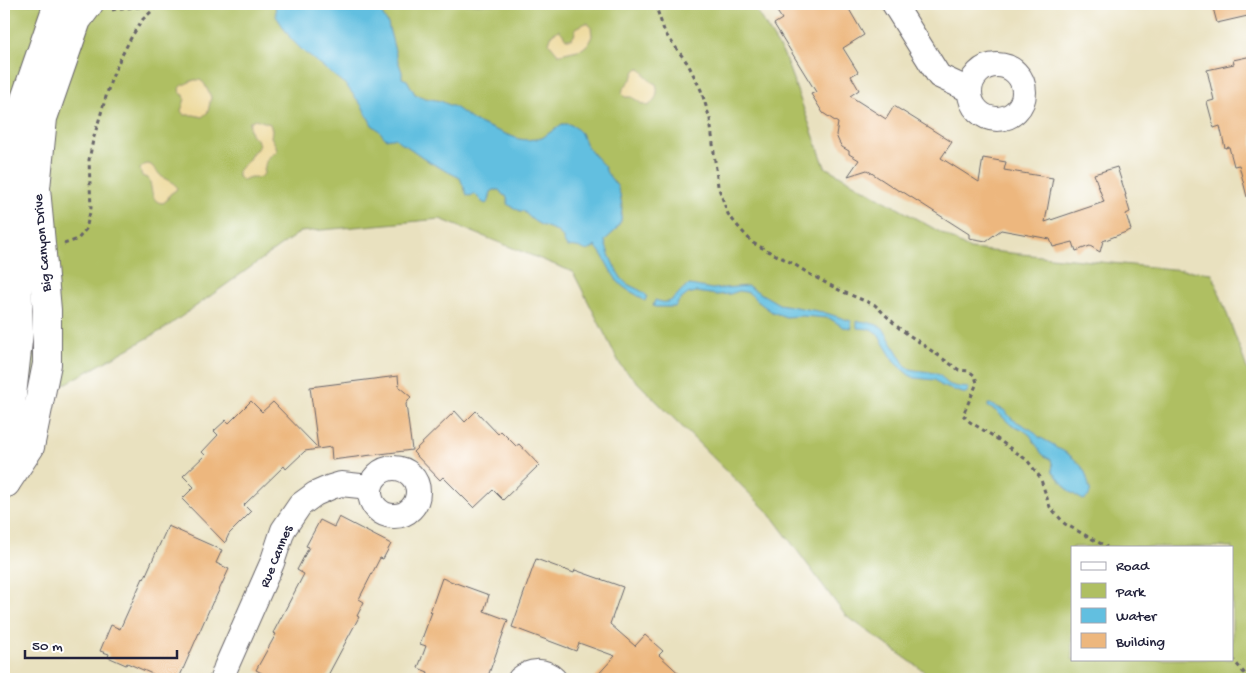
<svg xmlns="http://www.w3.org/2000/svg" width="1256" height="683" viewBox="0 0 1256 683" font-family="'Gochi Hand',sans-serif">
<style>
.green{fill:#afbf62;stroke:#68704e;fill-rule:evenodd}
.sand{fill:#eeda9e;stroke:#887e6c}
.water{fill:#62bfe0;stroke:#42708e}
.building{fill:#edb77e}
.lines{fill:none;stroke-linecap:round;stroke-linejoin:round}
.street-casing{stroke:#686569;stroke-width:26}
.secondary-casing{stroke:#686569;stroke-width:30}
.path{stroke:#686569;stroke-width:3;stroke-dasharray:4 4;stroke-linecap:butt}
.street{stroke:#fff;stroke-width:24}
.secondary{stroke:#fff;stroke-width:28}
.labels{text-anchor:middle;stroke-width:4.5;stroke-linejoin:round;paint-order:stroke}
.street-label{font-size:14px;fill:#22223b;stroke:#fff}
</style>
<rect width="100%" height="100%" fill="#fff"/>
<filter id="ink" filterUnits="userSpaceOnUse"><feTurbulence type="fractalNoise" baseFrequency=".02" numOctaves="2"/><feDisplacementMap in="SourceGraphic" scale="10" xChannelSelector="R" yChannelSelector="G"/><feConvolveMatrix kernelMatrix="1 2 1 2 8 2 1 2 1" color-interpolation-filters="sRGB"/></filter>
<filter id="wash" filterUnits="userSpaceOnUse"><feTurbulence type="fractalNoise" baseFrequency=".0096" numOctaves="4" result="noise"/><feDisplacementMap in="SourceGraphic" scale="20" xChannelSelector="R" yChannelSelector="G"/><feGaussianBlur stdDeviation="1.12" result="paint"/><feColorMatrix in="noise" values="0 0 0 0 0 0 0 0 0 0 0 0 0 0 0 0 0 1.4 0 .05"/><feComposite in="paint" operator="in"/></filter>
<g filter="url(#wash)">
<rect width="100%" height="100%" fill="#e9e1bf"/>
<path class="green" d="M4,4H752L784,55L825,167L970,249L1212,273L1252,382V679H935L845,615L770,514L621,366L573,272L440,219L300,232L164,329L4,418ZM1072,547H1232V659H1072Z"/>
<g class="sand">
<path d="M586,23H588L591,27L592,36L588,44L582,49L560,54H558L549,43L552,34L559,30L562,33L566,39H571L574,36L576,28Z"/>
<path d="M638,68C646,71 645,80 656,84C659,93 656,101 648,106L642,104L632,97H625L622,94L623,89L632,78L635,71Z"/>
<path d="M194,80H200L204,83L211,97L208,112L202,117L194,115H184L181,111L185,99L184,95L180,93L179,88L181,86Z"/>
<path d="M255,119L270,124L272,130L271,137L276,146L277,152C266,158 266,160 264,171C264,172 264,174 263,175C260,179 255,177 251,177C248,177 246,179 243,180L238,177V171L244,164L248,161L253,152L257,149L259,145L257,139C251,137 248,128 250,122Z"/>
<path d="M148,164L151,165L162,177L173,183L177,187L176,190L170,194L167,200L163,203C152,203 152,191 150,182L147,178L142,176L140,169L144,165Z"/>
</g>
<g class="water">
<path d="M275,4H371L381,12L388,24L396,55L402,72V78L407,80L415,94L425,98L441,101L451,106H453L474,121L503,133L519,139L527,140L542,138L562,124H569L575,127L581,133L585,143L592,153L604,166L607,173L617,186L620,194L622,206L621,221L615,231L605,240C606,250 618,277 626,283C633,288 641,289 647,296L645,301C641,299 639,296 635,294C627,290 619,285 614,276C607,266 604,255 595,246C586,255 585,248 576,247C573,246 570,247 567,247L563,240V238C558,229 547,228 539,224C532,221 528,215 523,211H520L507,204L508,201L506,196L503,195L499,190H494L491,192L489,201L486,204L482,202L475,194L470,196L467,195L460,178L431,163L405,145C396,143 400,135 386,139C382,135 378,128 372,125L362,106L346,85L304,52L291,39L276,16Z"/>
<path d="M690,285L712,289L748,286L779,304L823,312L851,321L852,328L843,327L829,318L801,316L786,317L772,312L761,304L749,293L745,292L739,291L730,294L717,295L696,292L688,294L679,301L675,307H655L653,306L655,300C659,301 663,303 667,302C677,300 680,287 690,285Z"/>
<path d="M857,321C864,321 877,324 883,328L906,367C915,372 927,370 937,374C942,376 943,379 946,382C951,387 962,387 969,388L966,394L947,388L940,385L935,380L915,378L909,375L896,364L877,333L871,329L857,328Z"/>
<path d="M988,404H990L1004,410L1012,419L1032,430L1039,437L1054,445L1056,448C1065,450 1079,462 1084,470C1087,475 1088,484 1090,489C1091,494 1088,499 1083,500L1070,492L1053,472L1052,469L1053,466L1051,460L1042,454L1030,435L1022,429L1011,425L996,411L988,407Z"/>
</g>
<g id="blocks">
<g class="building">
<path d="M772,4H846L864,35L843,48L858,72L851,76L859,90L850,96L886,119L894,106L952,142L941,158L979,182L983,158L1006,162L1004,170L1053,178L1045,222L1104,202L1094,174L1117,167L1126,195H1125L1130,212L1126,214L1131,230L1103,241L1100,252L1090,246L1076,251L1073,242L1053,247L1050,239L1001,230L986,241L969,238V234L900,190L899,191L867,170L848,176L859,160L849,154V151L842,147L839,142L836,135L838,123L823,113L811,94L816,92L774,24L782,19Z"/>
<path d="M1212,4H1252V15L1217,23Z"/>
<path d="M1252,56V196L1247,197L1239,165L1234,166L1229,147L1225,148L1220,126L1214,128L1207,102L1214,100L1207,70L1234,64L1233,60Z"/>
<path d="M398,376L399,387L411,397L406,404L412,450L332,460L331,447L305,451L286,469L284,466L244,505L251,512L229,534L225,543L182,499L194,487L183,476L205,455L202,452L218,435L214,431L226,420L229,423L251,401L262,412L273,402L318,448L310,387Z"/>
<path d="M455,411L465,422L476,411L498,434L501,431L516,446L519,444L539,465L503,500L493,490L474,508L443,477L440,480L413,452Z"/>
<path d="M339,517L391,544L383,559L380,558L359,599L364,602L357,616L359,617L326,679H273L256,670L276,634L273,633L304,574L297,570L309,547L306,546L320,520L334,527Z"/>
<path d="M168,526L222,550L216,563L229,569L214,601H213L180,676L171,679H164L127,663L126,665L108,657L109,654L100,651L111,625L120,629L143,578L144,579Z"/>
<path d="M536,559L574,573L575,570L623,587L610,624L635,646L645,635L663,651L659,655L685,679H594L615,656L579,643L576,651L512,627Z"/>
<path d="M442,578L489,595L484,611L508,620L487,679H426L428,672L418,668L426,646L420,644L432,612H430Z"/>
</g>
</g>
</g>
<g filter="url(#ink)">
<use href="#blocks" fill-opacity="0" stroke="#686569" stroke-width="1"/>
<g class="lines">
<defs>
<g id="street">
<path d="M894,4L939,76L969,90"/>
<circle cx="997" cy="92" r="27"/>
<circle cx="394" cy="492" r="24"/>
<path d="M222,679L226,667L272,563L283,530L300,505L315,494L331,487L341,484L370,487"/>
<path d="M520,679C530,670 544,669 554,679"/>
</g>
<g id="secondary">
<path d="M6,483L30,447L47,364V310L36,188L43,118L77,20L89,4"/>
<path d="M6,483V449L19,332L16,243L17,169L25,99L54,15L61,4"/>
</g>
</defs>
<use href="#street" class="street-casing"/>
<use href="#secondary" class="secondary-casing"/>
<g class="path">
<path d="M655,4L665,33L688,64L701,90L710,119L718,186L728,214L741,230L753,243L770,252L792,263L811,275L843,292L875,305L899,328L959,370L969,371L975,376L977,383L963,415L970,422L993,436L1027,460L1040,477L1050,507L1065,524L1107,547"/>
<path d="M112,10L120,8L142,7L158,4"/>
<path d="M64,244L78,239L86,229L91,208L89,160L93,140L111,80L120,59L132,36L143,19L160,4"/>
<path d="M1232,658L1249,679"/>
</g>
<use href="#street" class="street"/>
<use href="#secondary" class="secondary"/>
</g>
</g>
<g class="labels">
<g class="street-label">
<text transform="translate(41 243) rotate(-95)" y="5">Big Canyon Drive</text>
<text transform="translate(275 556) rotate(-68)" y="5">Rue Cannes</text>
</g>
</g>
<rect width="1256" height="683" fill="none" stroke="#fff" stroke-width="20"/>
<rect x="1071" y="546" width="162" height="115" fill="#ffffff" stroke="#a7a7b1"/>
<rect x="1081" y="562" width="25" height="8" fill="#ffffff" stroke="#a7a7b1"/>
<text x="1116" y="570" font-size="15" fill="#22223b">Road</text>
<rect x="1081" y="583" width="25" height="15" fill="#afbf62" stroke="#a7a7b1"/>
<text x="1116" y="596" font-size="15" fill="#22223b">Park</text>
<rect x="1081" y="608" width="25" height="15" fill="#62bfe0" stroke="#a7a7b1"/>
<text x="1116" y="620" font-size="15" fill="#22223b">Water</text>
<rect x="1081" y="633" width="25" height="15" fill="#edb77e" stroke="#a7a7b1"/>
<text x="1116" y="646" font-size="15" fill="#22223b">Building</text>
<path d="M25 650v8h152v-8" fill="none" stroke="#22223b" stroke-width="2.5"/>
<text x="32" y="650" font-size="15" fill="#22223b" stroke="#ffffff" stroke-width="4" paint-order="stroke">50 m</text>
</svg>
